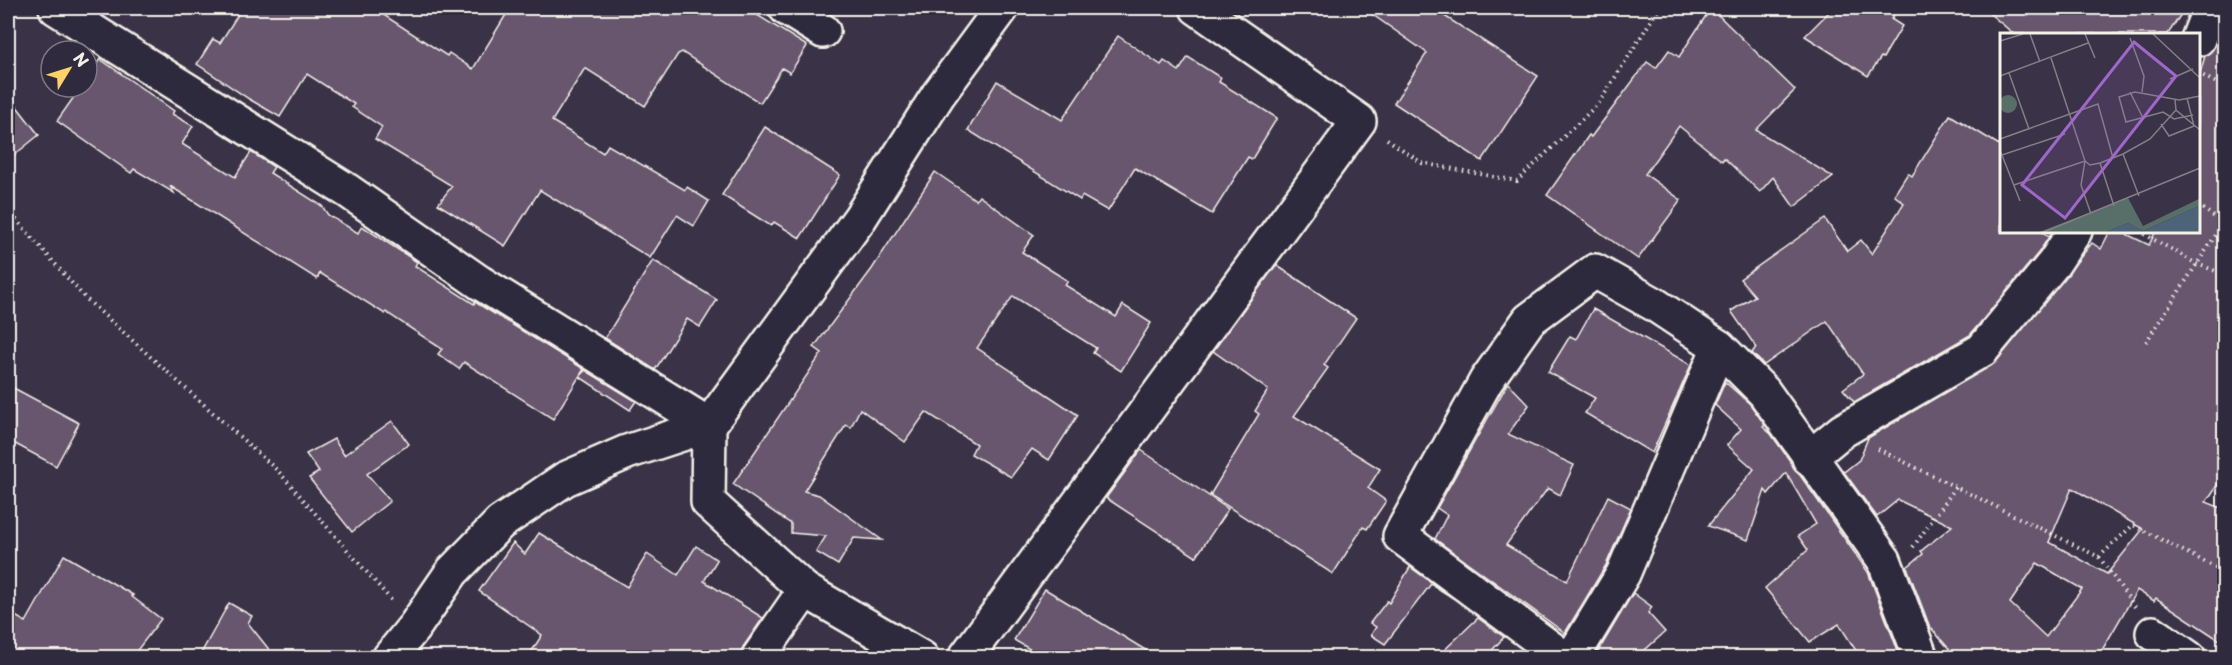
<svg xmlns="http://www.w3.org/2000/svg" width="2232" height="665" viewBox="0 0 2232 665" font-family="'Playpen Sans',sans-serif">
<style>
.building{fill:#67556e;stroke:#f4f1e8;stroke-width:1.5;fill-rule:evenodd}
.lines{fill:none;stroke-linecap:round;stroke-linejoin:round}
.minor-casing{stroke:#f4f1e8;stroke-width:38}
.path{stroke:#f4f1e8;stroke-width:4;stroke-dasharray:1.5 4.5;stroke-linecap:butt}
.minor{stroke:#2f2a3d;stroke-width:33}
.inset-road{fill:none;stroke:#847f87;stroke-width:1.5}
.view{fill:#9f67cb;fill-opacity:0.15;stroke:#9f67cb;stroke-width:3}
.inset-edge{fill:none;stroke:#f4f1e8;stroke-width:3}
</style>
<rect width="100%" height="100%" fill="#3a3347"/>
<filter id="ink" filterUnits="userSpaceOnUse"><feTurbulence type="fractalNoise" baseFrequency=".0167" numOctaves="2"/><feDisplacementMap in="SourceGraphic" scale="12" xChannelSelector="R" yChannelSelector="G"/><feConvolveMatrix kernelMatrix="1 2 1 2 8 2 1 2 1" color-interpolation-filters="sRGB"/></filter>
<g filter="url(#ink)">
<g class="building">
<path d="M242,8H373L447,56L449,53L473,69L510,8H746L807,46L790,73L782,68L760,103L682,52L678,54L645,106L585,68L552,121L603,153L608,145L685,190L687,187L709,201L694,226L677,215L650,258L540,190L505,246L438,204L452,186L375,139L382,127L352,107L354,104L307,74L280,117L249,99L197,64L213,39L220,43Z"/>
<path d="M1363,8H1432L1538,76L1482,161L1394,103L1427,53Z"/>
<path d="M1711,8L1795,90L1756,130L1833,177L1794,207L1773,177L1760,192L1724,158L1722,161L1679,126L1645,174L1681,200L1638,259L1547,195L1589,135L1591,137L1647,62L1656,68L1669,50L1679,57Z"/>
<path d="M1833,8H1899L1891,19L1902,26L1883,58L1881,57L1868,76L1805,36Z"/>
<path d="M1983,8H2185L2168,34H2014Z"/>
<path d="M2224,22V475L2206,502L2224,509V643L2156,598L2154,601L2137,590L2098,657H1956L1932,629L1931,630L1907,567L1923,554L1921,551L1952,526L1898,500L1877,517L1844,472L1859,460L1868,438L1996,362L2092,243L2101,249L2110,231H2120L2149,245L2156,231H2198V80L2205,56L2215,46ZM2072,488L2143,529L2107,574L2049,542ZM2037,563L2082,589L2046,637L2010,603Z"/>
<path d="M1118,36L1161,65L1164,61L1179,71L1188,57L1221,78L1219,82L1277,118L1252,159L1248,157L1212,214L1135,168L1108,211L1082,196L1080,200L968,130L997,81L1062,120Z"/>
<path d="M100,59L174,111L172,114L193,126L182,144L235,177L251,152L274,167L270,173L322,206L328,215L358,233L362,226L417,262L415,266L474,304L475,302L584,369L553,419L464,362L459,369L438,354L442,349L386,312L385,314L320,273L317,279L170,186L174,193L134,169L131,173L57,121L81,87H87V78Z"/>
<path d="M8,95L39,135L8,160Z"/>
<path d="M1950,115L2001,146V231H2041L2049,237L2039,252L1970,335L1854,402L1843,389L1863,374L1827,321L1764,365L1752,353L1756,347L1731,311L1755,296L1740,279L1825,219L1847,251L1861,240L1872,254L1904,203L1894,195L1908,173L1912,176Z"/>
<path d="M765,127L840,175L800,238L774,222L771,226L722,195Z"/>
<path d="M935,172L976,200L979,196L1034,235L1022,252L1068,281L1065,285L1116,317L1123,305L1151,323L1121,371L1093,353L1096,348L1013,296L977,348L1078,415L1049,460L1032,449L1011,477L971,454L976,444L926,412L905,442L860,409L851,427L846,425L804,491L819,495L882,540L854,538L838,565L816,552L826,536L791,533V524L733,484L822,353L814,347L872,269Z"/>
<path d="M653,260L717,300L700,327L687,319L655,370L605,338Z"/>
<path d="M1276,265L1356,318L1324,365L1328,368L1294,416L1380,469L1368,488L1386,501L1367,529L1363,527L1333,574L1210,495L1259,414L1255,411L1268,390L1213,351Z"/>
<path d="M1593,309L1691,365L1652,453L1585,413L1595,398L1548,372L1570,336L1576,339Z"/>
<path d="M585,370L636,401L630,410L580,377Z"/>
<path d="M1725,382L1750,404L1765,425L1763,427L1771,434L1868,572L1898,651L1887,657H1860L1839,624L1810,642L1765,588L1808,550L1798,536L1816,524L1786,473L1768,494L1765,490L1748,540L1708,526L1754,469L1727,445L1741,429L1715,405Z"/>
<path d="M1508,383L1529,405L1508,434L1574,465L1560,495L1548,488L1506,545L1567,581L1608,496L1631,508L1606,565L1565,633L1435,539L1447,515L1437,508Z"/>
<path d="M8,385L79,423L56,466L8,440Z"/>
<path d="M392,421L409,444L367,474L390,501L352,532L309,478L319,472L306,454L334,439L344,455Z"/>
<path d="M1141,450L1228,509L1196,557L1106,498Z"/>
<path d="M539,533L627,587L647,554L678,575L696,546L717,560L704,581L763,618L743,647L739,657H528L542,635L479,591L513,543L525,554Z"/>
<path d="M64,555L133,595L131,596L161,619L132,657H22L8,649V612L26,622Z"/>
<path d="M1410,567L1453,598L1431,584L1385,644L1371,635L1376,627L1370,623L1387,601L1389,603Z"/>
<path d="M1045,589L1157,657H1043L1014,640Z"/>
<path d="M1633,593L1652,607L1648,613L1665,632L1637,657H1600L1596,655Z"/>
<path d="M229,603L252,616L248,623L275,657H199Z"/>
<path d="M1478,618L1504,637L1486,657H1437Z"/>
</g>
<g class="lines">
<defs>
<g id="minor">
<path d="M56,8L348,191L479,282L709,425L708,502L805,590L922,658"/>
<path d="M786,8L823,31"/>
<path d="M2198,39L2210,8"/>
<path d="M1809,458L1842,431L1982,350L2054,263L2075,231"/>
<path d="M2153,633L2189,658"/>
<path d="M389,658L415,626L452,572L500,523L565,479L627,452L709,425L860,218L938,95L1002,8"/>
<path d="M758,658L805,590"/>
<path d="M965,658L1359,121L1197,8"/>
<path d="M1564,658L1400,536L1486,381L1529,320L1595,271L1654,304L1719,347L1764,392L1884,560L1921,658"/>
<path d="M1572,658L1623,574L1719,347"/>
</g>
</defs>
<use href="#minor" class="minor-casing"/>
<g class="path">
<path d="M2198,73L2224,87"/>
<path d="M1387,139L1422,163L1517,181L1599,103L1659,8"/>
<path d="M2198,205L2224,224"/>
<path d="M8,210L85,298L279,472L392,601"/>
<path d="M2139,231L2197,264L2224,274"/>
<path d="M2146,342L2223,224"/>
<path d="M1878,449L2099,557L2135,607"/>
<path d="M1913,547L1956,487"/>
<path d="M2099,557L2133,525L2224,572"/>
</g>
<use href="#minor" class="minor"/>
</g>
</g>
<g transform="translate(2000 33)">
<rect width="200" height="200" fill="#3a3347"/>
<path d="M-1 71a9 9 0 1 1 18 0a9 9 0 1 1-18 0ZM128,165L143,193L199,166V173L143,198L128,190L106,199H39Z" fill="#586f69"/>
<path d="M199,173V199H106L128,190L143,198Z" fill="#4d6478"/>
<path class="inset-road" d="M30,1L40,29M85,1L95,25M153,1L200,45M130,5L144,43L142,59M0,8L23,1M51,25L85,128L81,152L91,181M9,40L29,96M0,43L88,10M170,46L193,36M130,59L143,85M175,67L176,77L200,97M193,82L174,86L163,79L126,89L119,64L135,59L179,67L200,63M161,91L169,103L194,93L187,65M0,106L98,71L113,125M0,117L20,168M123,121L139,163M2,122L65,101M100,130L114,173M14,152L85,128L90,132L100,130L123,121L150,106L176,77M44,199L200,135"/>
<path class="view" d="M134,9L176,43L65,185L22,152Z"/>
<rect width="200" height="200" class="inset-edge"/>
</g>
<rect width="2232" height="665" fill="none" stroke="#2f2a3d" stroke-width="30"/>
<rect x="15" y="15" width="2202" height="635" fill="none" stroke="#f4f1e8" stroke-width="2" filter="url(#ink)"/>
<g transform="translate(69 69) rotate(52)"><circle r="28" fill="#2f2a3d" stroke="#7e7a81" stroke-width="1.5"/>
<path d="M0-4.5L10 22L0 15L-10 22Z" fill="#ffd166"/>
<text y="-9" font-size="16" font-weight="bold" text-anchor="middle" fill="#f4f1e8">N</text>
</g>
</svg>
